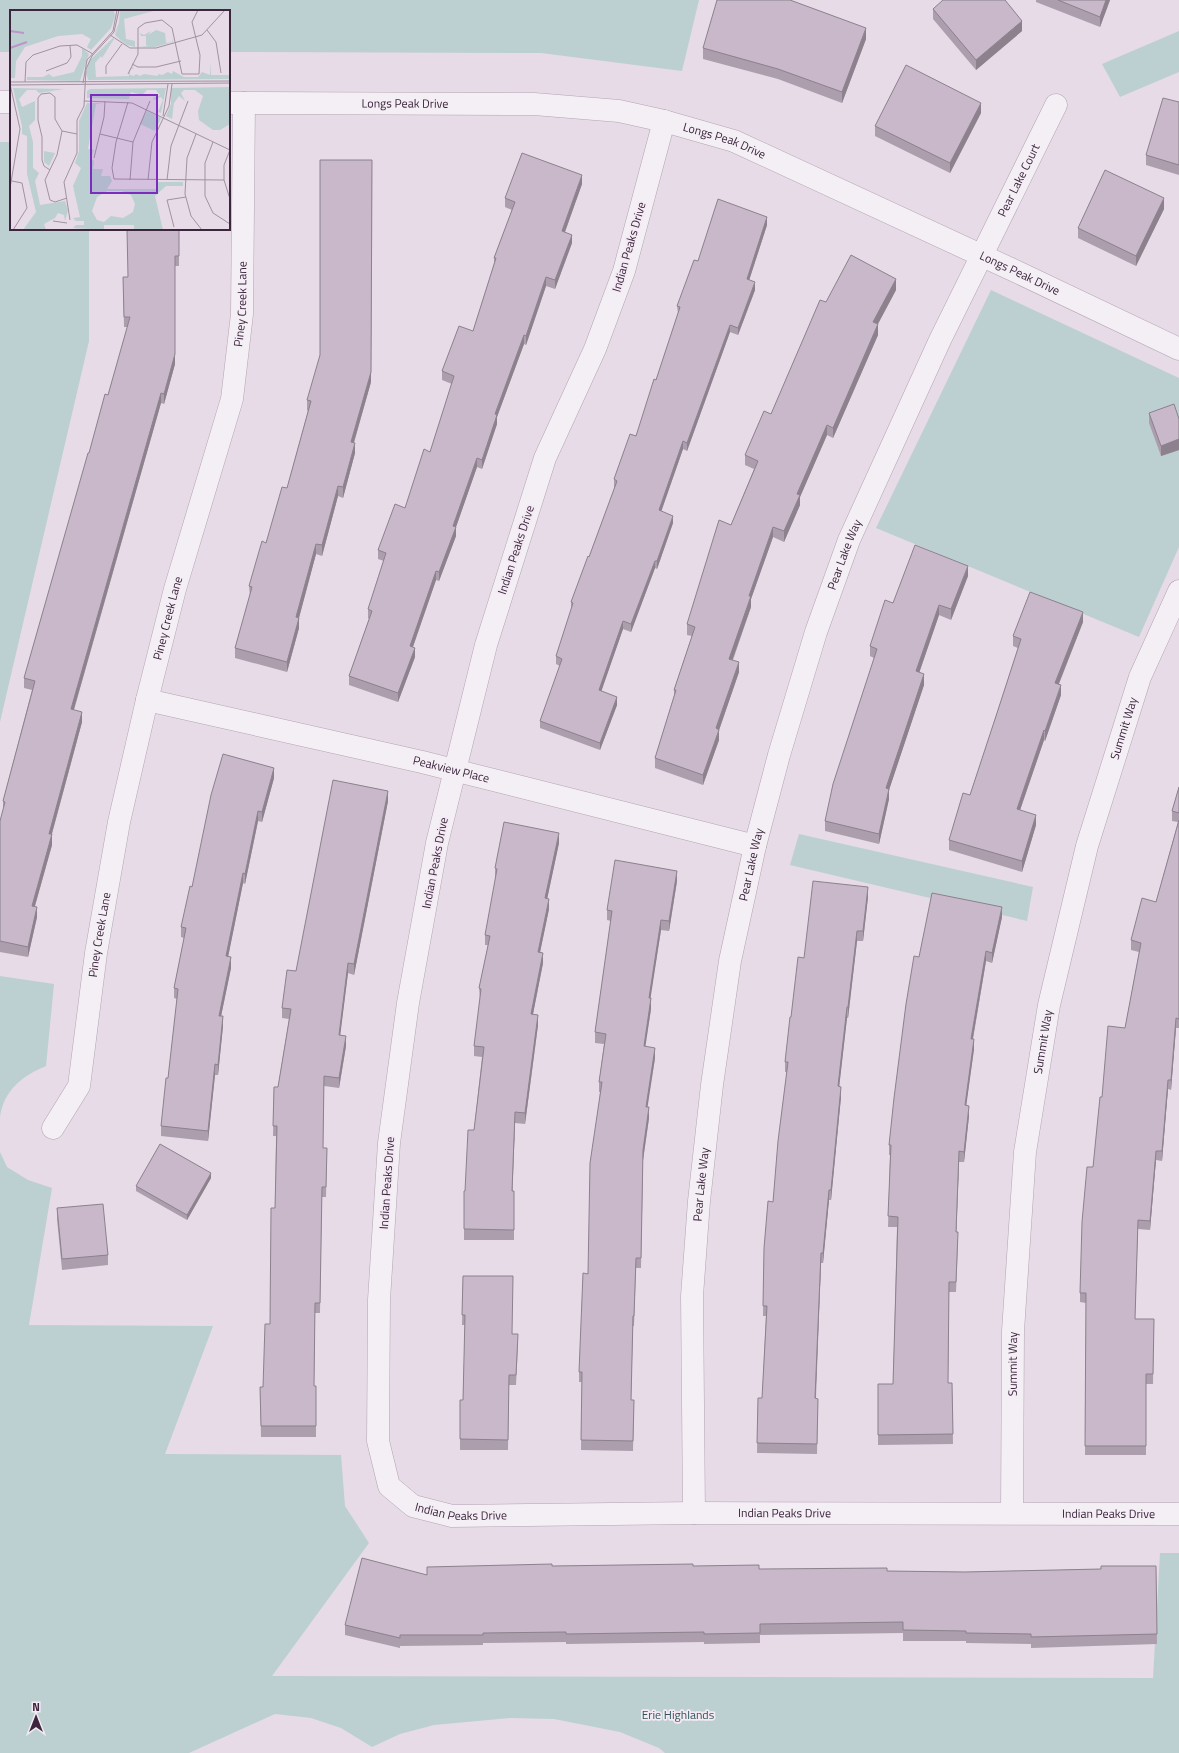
<svg xmlns="http://www.w3.org/2000/svg" width="1179" height="1753" viewBox="0 0 1179 1753" font-family="'Titillium Web',sans-serif">
<style>
.green{fill:#bcd0d1}
.lines{fill:none;stroke-linecap:round;stroke-linejoin:round}
.minor-casing{stroke:#b3a4b3;stroke-width:23}
.minor{stroke:#f4eef5;stroke-width:22}
.wall{fill:#ac9ead}
.shaded-wall{fill:#8c818d}
.building{fill:#c8b8c9;stroke:#8c818d}
.labels{text-anchor:middle;stroke-width:3.5;stroke-linejoin:round;paint-order:stroke}
.street-label{font-size:12px;fill:#3c253d;stroke:#f3eaf4}
.park-label{font-size:12px;fill:#315459;stroke:#f3eaf4}
.inset-river{fill:none;stroke:#c094c9;stroke-width:2}
.inset-road{fill:none;stroke:#a292a2;stroke-width:1}
.view{fill:#7b2cbf;fill-opacity:0.15;stroke:#7b2cbf;stroke-width:2}
.inset-edge{fill:none;stroke:#3c253d;stroke-width:2}
</style>
<rect width="100%" height="100%" fill="#e6dbe6"/>
<g class="green">
<path d="M0,0H699L682,71L541,53L229,52V11H11V52H0Z"/>
<path d="M1179,31V72L1120,97L1102,64Z"/>
<path d="M0,142H11V229H89V341L0,722Z"/>
<path d="M991,290L1179,378V547L1139,637L876,528Z"/>
<path d="M799,834L1033,887L1027,921L790,865Z"/>
<path d="M0,976L54,984L46,1066C22,1076 4,1090 0,1117Z"/>
<path d="M0,1152L7,1167L28,1180L52,1188L29,1325L213,1326L165,1454L341,1455L345,1506L369,1543L272,1676L1153,1678L1160,1553H1179V1753H665L659,1748L620,1732L554,1719L510,1718L434,1725L400,1734L372,1747L341,1728L311,1718L275,1714L189,1753H0Z"/>
</g>
<g class="lines">
<defs>
<g id="minor">
<path d="M0,102H11"/>
<path id="s1" d="M230,103L534,104L619,111L664,121L734,141L1013,270L1179,349"/>
<path id="s2" d="M664,121L624,271L595,349L545,458L486,645L437,843L408,1003L389,1143L379,1300L378,1441L389,1486L413,1506L452,1516L694,1513L1179,1514"/>
<path id="s3" d="M147,700L422,762L755,846"/>
<path id="s4" d="M53,1128L79,1086L96,953L119,822L147,700L175,589L232,399L242,314L244,103"/>
<path id="s5" d="M1012,1512L1013,1331L1025,1152L1049,1005L1087,846L1140,677L1179,591"/>
<path id="s6" d="M694,1513L692,1296L699,1201L712,1085L730,961L755,846L779,755L816,632L849,540L940,340L1056,105"/>
</g>
</defs>
<use href="#minor" class="minor-casing"/>
<use href="#minor" class="minor"/>
</g>
<g class="wall">
<path d="M1036,0H1110L1100,27L1036,2Z"/>
<path d="M933,9L1022,31L976,70L933,19Z"/>
<path d="M866,39L842,103L778,79L703,59V48Z"/>
<path d="M1179,102V175L1146,165V155Z"/>
<path d="M981,113L950,173L875,136V126Z"/>
<path d="M582,184L565,232L572,243L555,289L546,286L526,345L524,344L497,417V424L482,469L477,467L456,527V536L439,581L436,580L413,647L415,657L398,702L349,685V676L369,619L368,618V609L384,561L378,559V550L405,508L430,452L452,384L442,380V371L473,331L494,264V258L512,210L505,207V198Z"/>
<path d="M1164,209L1136,266L1078,238V228Z"/>
<path d="M767,225L749,280L755,290L738,335L730,332L687,451L683,449L661,511L673,523L657,569L655,568L631,632L623,629L601,691L617,705L600,750L540,728V721L560,666L556,664V656L571,610V602L589,557L615,487H614V479L636,436L656,380L678,313L677,306L698,261Z"/>
<path d="M179,229V266H175V364L164,404L161,403L74,710L82,722L52,834V845L35,906L37,917L28,957L0,952V821L3,812V801L32,690L24,688V678L89,453L108,395L128,327H124L123,277H128Z"/>
<path d="M896,290L878,324V335L833,438L827,435L800,497V505L784,542L773,537L751,599V607L733,660L739,672L719,730V740L703,785L655,768V758L674,696V690L692,636L687,635V624L731,525L754,469L745,465V455L771,414L826,302Z"/>
<path d="M371,382L354,443L355,453L343,498L338,496L322,556L316,554L299,618V628L287,672L235,658V648L250,596L249,586L287,488L308,411L307,410V400Z"/>
<path d="M1149,413L1179,419V450L1161,456L1149,423Z"/>
<path d="M968,576L951,620L939,615L919,673L924,685L889,790V799L879,844L825,831V821L874,658L870,656V646L893,603Z"/>
<path d="M1083,622L1059,684L1061,695L1045,741L1044,740L1020,810L1036,825L1022,872L949,850V840L970,795L997,713L1018,648L1013,646V636Z"/>
<path d="M274,778L262,822L258,821L245,884L243,883L228,957L231,968L221,1016L223,1026L218,1075H215L208,1141L161,1136V1126L168,1078L177,999L174,998V988L184,938L181,937V927L192,887Z"/>
<path d="M1179,787V1028H1176L1171,1090L1168,1089L1162,1161L1156,1160L1150,1230L1138,1229L1135,1319H1154L1153,1384H1146V1455H1085L1086,1303L1080,1302V1293L1093,1167L1102,1097L1125,1028L1139,952L1131,950V940L1156,902L1178,822L1172,821V811Z"/>
<path d="M388,801L354,975L348,973L340,1035L346,1046L339,1088L324,1086L323,1148H327L326,1197H322L320,1313H315L314,1386H316V1437H261L260,1387H263L270,1324L275,1208L276,1136H273L274,1087H278L289,1019L282,1018V1008L296,971Z"/>
<path d="M559,843L547,899L549,909L540,952L543,963L533,1014L538,1025L525,1124L515,1123L512,1191H514V1240H464V1191H465L474,1130L482,1057L474,1056V1046L480,999L479,988L488,945H485V935L496,879H495V868Z"/>
<path d="M677,881L669,931L661,930L650,998L651,1009L645,1046L655,1058L647,1107L649,1118L643,1160L641,1268H636L634,1326H633L631,1400H634L633,1451L581,1450L582,1382H579V1372L588,1274L600,1092H599V1082L604,1044L595,1043V1032L611,921L607,920V910Z"/>
<path d="M868,897L863,941H857L848,1018H847L839,1087L841,1097L831,1200H829L823,1263H821L816,1398L818,1399L817,1454L757,1453L758,1398H762L766,1316H763L764,1248L773,1202L787,1072H785V1062L804,958Z"/>
<path d="M1002,917L992,963L986,961L973,1039L974,1049L966,1105L969,1116L964,1162H959L956,1232L958,1242L956,1292H949L948,1383H952L953,1444L878,1445V1384H893L897,1227H888L890,1155H889V1145L919,957Z"/>
<path d="M211,1178L187,1220L136,1191V1186Z"/>
<path d="M57,1208L108,1255V1265L62,1270L57,1219Z"/>
<path d="M463,1276L512,1334L518,1344L516,1385H509L508,1450H460V1400H463L465,1325H462Z"/>
<path d="M552,1566H693L759,1569L887,1571L965,1572L1101,1569L1156,1566L1157,1644L1031,1648V1644L966,1643V1641H903V1633L760,1635V1643L704,1644V1642L566,1644V1642L483,1643V1645L400,1646V1648L345,1635V1625L427,1575Z"/>
</g>
<g class="shaded-wall">
<path d="M1106,0H1110L1100,27V17Z"/>
<path d="M1022,21V31L976,70V60Z"/>
<path d="M866,28V39L842,103V92Z"/>
<path d="M981,103V113L950,173V163Z"/>
<path d="M372,160L371,382L351,452V442Z"/>
<path d="M582,175V184L562,240V231Z"/>
<path d="M1164,198V209L1136,266V256Z"/>
<path d="M767,217V225L747,287V279Z"/>
<path d="M572,235V243L555,289V280Z"/>
<path d="M546,277V286L526,345V336Z"/>
<path d="M896,279V290L873,333V322Z"/>
<path d="M755,282V290L738,335V328Z"/>
<path d="M878,324V335L833,438V428Z"/>
<path d="M730,325V332L687,451V443Z"/>
<path d="M524,335V344L497,417V424L482,469V460L495,414Z"/>
<path d="M175,354V364L164,404V394Z"/>
<path d="M161,393V403L71,719V709Z"/>
<path d="M827,425V435L800,497V505L784,542V531L797,494Z"/>
<path d="M1179,439V450L1161,456V446Z"/>
<path d="M683,441V449L659,518V510Z"/>
<path d="M355,443V453L343,498V487Z"/>
<path d="M477,458V467L456,527V536L439,581V572L453,526Z"/>
<path d="M338,486V496L322,556V545Z"/>
<path d="M673,516V523L657,569V561Z"/>
<path d="M773,527V537L751,599V607L729,669V659L749,596Z"/>
<path d="M316,544V554L297,625L299,618V628L287,672V662L296,617Z"/>
<path d="M655,561V568L631,632V624Z"/>
<path d="M968,566V576L951,620V609Z"/>
<path d="M436,571V580L410,655V646Z"/>
<path d="M939,605V615L916,682V671Z"/>
<path d="M1083,612V622L1055,693V683Z"/>
<path d="M623,621V629L599,698V690Z"/>
<path d="M415,648V657L398,702V693Z"/>
<path d="M739,662V672L716,739V728Z"/>
<path d="M924,674V685L889,790V799L879,844V834L886,788Z"/>
<path d="M1061,685V695L1045,741V731Z"/>
<path d="M617,697V705L600,750V743Z"/>
<path d="M82,712V722L49,844V834Z"/>
<path d="M719,730V740L703,785V775Z"/>
<path d="M1044,730V740L1017,819V809Z"/>
<path d="M274,768V778L262,822V812Z"/>
<path d="M388,791V801L354,975V964Z"/>
<path d="M258,811V821L245,884V874Z"/>
<path d="M1036,815V825L1022,872V861Z"/>
<path d="M559,833V843L545,909V898Z"/>
<path d="M52,834V845L32,916V906Z"/>
<path d="M677,871V881L669,931V921Z"/>
<path d="M243,873V883L226,967V956Z"/>
<path d="M868,887V897L863,941V931Z"/>
<path d="M549,899V909L538,962V952Z"/>
<path d="M37,907V917L28,957V947Z"/>
<path d="M1002,907V917L992,963V953Z"/>
<path d="M661,920V930L649,1008V998Z"/>
<path d="M857,931V941L848,1018V1007Z"/>
<path d="M986,951V961L971,1049V1039Z"/>
<path d="M543,953V963L531,1024V1014Z"/>
<path d="M231,957V968L219,1026V1016Z"/>
<path d="M348,963V973L339,1045V1035Z"/>
<path d="M651,998V1009L644,1056V1046Z"/>
<path d="M847,1007V1018L838,1097V1086Z"/>
<path d="M538,1015V1025L525,1124V1113Z"/>
<path d="M223,1016V1026L218,1075V1065Z"/>
<path d="M1176,1018V1028L1171,1090V1080Z"/>
<path d="M346,1036V1046L339,1088V1078Z"/>
<path d="M974,1039V1049L965,1115V1105Z"/>
<path d="M655,1048V1058L646,1117V1107Z"/>
<path d="M215,1064V1075L208,1141V1131Z"/>
<path d="M1168,1080V1089L1162,1161V1151Z"/>
<path d="M841,1087V1097L831,1200V1190Z"/>
<path d="M969,1106V1116L964,1162V1152Z"/>
<path d="M649,1107V1118L643,1160L641,1268L643,1150Z"/>
<path d="M515,1112V1123L512,1202V1191Z"/>
<path d="M959,1151V1162L956,1242V1232Z"/>
<path d="M1156,1151V1160L1150,1230V1221Z"/>
<path d="M211,1173V1178L187,1220V1215Z"/>
<path d="M829,1190V1200L823,1263V1253Z"/>
<path d="M821,1253V1263L815,1409V1398Z"/>
</g>
<g class="building">
<path d="M717,0H790L866,28L842,92L778,69L703,48Z"/>
<path d="M943,0H1005L1022,21L976,60L933,9Z"/>
<path d="M1058,0H1106L1100,17Z"/>
<path d="M906,65L981,103L950,163L875,126Z"/>
<path d="M1163,98L1179,102V165L1146,155Z"/>
<path d="M522,153L582,175L562,231L572,235L555,280L546,277L526,336L524,335L495,414L497,415L482,460L477,458L453,526L456,527L439,572L436,571L410,646L415,648L398,693L349,676L372,611L368,609L386,553L378,550L395,504L405,508L424,449L430,452L454,376L442,371L459,326L473,331L496,258H494L515,202L505,198Z"/>
<path d="M320,160H372L371,372L351,442L355,443L343,487L338,486L322,545L316,544L296,617L299,618L287,662L235,648L252,587L249,586L262,541L266,543L282,487L287,488L311,401L307,400L320,355Z"/>
<path d="M1105,170L1164,198L1136,256L1078,228Z"/>
<path d="M718,199L767,217L747,279L755,282L738,328L730,325L687,443L683,441L659,510L673,516L657,561H655L631,624L623,621L599,690L617,697L600,743L540,721L562,659L556,656L573,603L571,602L588,556L589,557L617,481L614,479L630,434L636,436L654,379L656,380L680,307L677,306L694,260L698,261Z"/>
<path d="M127,229H179V256H175V354L164,394L161,393L71,709L82,712L49,834H52L32,906L37,907L28,947L0,941V821L5,802L3,801L35,681L24,678L88,453H89L105,394L108,395L130,317H124L123,277H128Z"/>
<path d="M851,255L896,279L873,322L878,324L833,428L827,425L797,494L800,495L784,531L773,527L749,596H751L729,659L739,662L716,728L719,730L703,775L655,758L676,690H674L695,627L687,624L719,520L731,525L758,461L745,455L764,411L771,414L820,300L826,302Z"/>
<path d="M1174,404L1179,419V439L1161,446L1149,413Z"/>
<path d="M915,545L968,566L951,609L939,605L916,671L924,674L886,788L889,789L879,834L825,821L833,784L877,649L870,646L885,600L893,603Z"/>
<path d="M1030,592L1083,612L1055,683L1061,685L1045,731L1044,730L1017,809L1036,815L1022,861L949,840L963,793L970,795L997,713L1021,639L1013,636Z"/>
<path d="M223,754L274,768L262,812L258,811L245,874L243,873L226,956L231,957L219,1016H223L218,1065L215,1064L208,1131L161,1126L166,1078H168L178,989L174,988L186,928L181,927L190,886L192,887L211,795Z"/>
<path d="M333,780L388,791L354,964L348,963L339,1035L346,1036L339,1078L324,1076L323,1148H327L326,1187H322L320,1303H315L314,1386H316V1426H261L260,1387H263L265,1324H270L271,1208H275L277,1126H273L274,1087H278L291,1009L282,1008L287,970L296,971Z"/>
<path d="M1179,787V813L1172,811Z"/>
<path d="M1179,820V1019L1176,1018L1171,1080H1168L1162,1151H1156L1150,1221L1138,1220L1135,1319H1154L1153,1374H1146V1446H1085L1086,1293H1080L1082,1222L1087,1167H1093L1100,1097H1102L1108,1026L1125,1028L1141,943L1131,940L1142,898L1156,902Z"/>
<path d="M504,822L559,833L545,898L549,899L538,952L543,953L531,1014L538,1015L525,1113L515,1112L512,1191H514V1230L464,1229V1191H465L468,1130H474L484,1047L474,1046L481,989L479,988L490,936L485,935L497,869L495,868Z"/>
<path d="M615,860L677,871L669,921L661,920L649,998H651L644,1046L655,1048L646,1107H649L643,1150L641,1258H636L634,1316H633L631,1400H634L633,1441L581,1440L582,1372H579L583,1273L588,1274L590,1163L602,1082H599L606,1034L595,1032L612,911L607,910Z"/>
<path d="M813,881L868,887L863,931H857L848,1007H847L838,1086L841,1087L831,1190H829L823,1253H821L815,1398L818,1399L817,1444L757,1443L758,1398H762L767,1306H763L764,1248L768,1201L773,1202L778,1141L788,1062H785L790,1017H791L798,957L804,958Z"/>
<path d="M932,893L1002,907L992,953L986,951L971,1039H974L965,1105L969,1106L964,1152L959,1151L956,1232H958L956,1282H949L948,1383H952L953,1434L878,1435V1384H893L898,1217L888,1216L891,1145H889L894,1098L906,1004L914,956L919,957Z"/>
<path d="M160,1144L211,1173L187,1215L136,1186Z"/>
<path d="M103,1204L108,1255L62,1259L57,1208Z"/>
<path d="M463,1276H513L512,1334H518L516,1375H509L508,1440L460,1439V1400H463L465,1315H462Z"/>
<path d="M362,1558L427,1575V1567L552,1564V1566L693,1564V1566L759,1565V1569L887,1568V1571L965,1572L1101,1569V1566H1156L1157,1634L1031,1637V1634L966,1633V1631L903,1630V1622L760,1624V1633L704,1634V1632L566,1634V1632L483,1633V1635H400V1638L345,1625Z"/>
</g>
<g class="labels">
<g class="street-label">
<text dy="4" stroke="none"><textPath href="#s1" startOffset="175">Longs Peak Drive</textPath></text>
<text dy="4" stroke="none"><textPath href="#s1" startOffset="499">Longs Peak Drive</textPath></text>
<text dy="4" stroke="none"><textPath href="#s6" startOffset="1390">Pear Lake Court</textPath></text>
<text transform="translate(629 247) rotate(-74)" y="4">Indian Peaks Drive</text>
<text dy="4" stroke="none"><textPath href="#s1" startOffset="823">Longs Peak Drive</textPath></text>
<text dy="4" stroke="none"><textPath href="#s4" startOffset="850">Piney Creek Lane</textPath></text>
<text transform="translate(516 550) rotate(-72)" y="4">Indian Peaks Drive</text>
<text dy="4" stroke="none"><textPath href="#s6" startOffset="977">Pear Lake Way</textPath></text>
<text dy="4" stroke="none"><textPath href="#s4" startOffset="526">Piney Creek Lane</textPath></text>
<text dy="4" stroke="none"><textPath href="#s5" startOffset="796">Summit Way</textPath></text>
<text dy="4" stroke="none"><textPath href="#s3" startOffset="312">Peakview Place</textPath></text>
<text transform="translate(435 863) rotate(-79)" y="4">Indian Peaks Drive</text>
<text dy="4" stroke="none"><textPath href="#s6" startOffset="653">Pear Lake Way</textPath></text>
<text dy="4" stroke="none"><textPath href="#s4" startOffset="202">Piney Creek Lane</textPath></text>
<text dy="4" stroke="none"><textPath href="#s5" startOffset="472">Summit Way</textPath></text>
<text transform="translate(387 1183) rotate(-86)" y="4">Indian Peaks Drive</text>
<text dy="4" stroke="none"><textPath href="#s6" startOffset="329">Pear Lake Way</textPath></text>
<text dy="4" stroke="none"><textPath href="#s5" startOffset="148">Summit Way</textPath></text>
<text dy="4" stroke="none"><textPath href="#s2" startOffset="1487">Indian Peaks Drive</textPath></text>
<text dy="4" stroke="none"><textPath href="#s2" startOffset="1811">Indian Peaks Drive</textPath></text>
<text dy="4" stroke="none"><textPath href="#s2" startOffset="2135">Indian Peaks Drive</textPath></text>
</g>
<g class="park-label">
<text x="678" y="1719">Erie Highlands</text>
</g>
</g>
<g transform="translate(10 10)">
<rect width="220" height="220" fill="#e6dbe6"/>
<path d="M0,0H104L105,6L101,18L81,40L77,37L81,29L72,24L48,26L15,37L6,51L5,68H0ZM110,0H147L114,9L116,29L125,31V37L117,35L104,26L112,31L105,25L109,17L104,25L109,13ZM146,20L155,23L156,33L162,32L163,28V32L145,37H129L138,36L136,35V26H131L130,23L134,25L141,21L138,25ZM103,28L104,29L92,48L91,46L85,53L86,67L119,66V60L122,57L124,58L120,60V65L124,66L126,64L130,66L134,64L148,66V64L152,65L158,62L162,64L163,61L174,67H188L192,62L200,65L201,52V65H220V69L78,70L76,62L79,51ZM72,38L79,44L70,71L17,70V67H33L39,64L43,67L64,62L72,46ZM220,77V114L210,120H203L189,110L188,101L193,86L185,80H174L171,83L175,91L169,86L164,93L162,109L156,106L161,94V78ZM3,78L54,79L29,83L26,80H17L9,89L12,97L25,91V110L19,116L23,132V158L29,163L25,171L30,195L55,191L58,200L55,211L54,205L48,203L45,208L34,214L36,220H13L26,202L17,164V126L12,124V116ZM156,78L151,103L148,102L153,90L151,87L144,90L143,88L150,85L146,80H137L132,85L121,82L119,89L77,88V81L80,79ZM77,93H93L86,94L78,139L84,140L81,148L84,151L83,159H93L91,166H100L102,171L97,179H146V172H173V176H156L145,186L153,220H124V215H94V220L63,218L66,215H74V211H66L63,208L70,207L63,176L71,158L65,153L69,141V111ZM97,181H112L121,185L125,194L123,202L113,208L101,206L94,212L87,210L82,201L87,187ZM137,101L151,108L145,121L130,114ZM34,141L45,143L39,156L34,152Z" fill="#bcd0d1" fill-rule="evenodd"/>
<path class="inset-river" d="M0,21L14,23M0,38L17,32"/>
<path class="inset-road" d="M197,20L206,32L211,63M100,25L120,38H146L192,25L215,0M122,54L128,57H146L171,51M36,61L57,53L61,47L60,36M96,64V56L112,34M118,64L128,44V18L135,13L152,10L162,18L172,64H189L190,45L182,12L188,0M0,72L220,71M15,72L16,52L23,45L50,36L67,35L83,44M73,73L77,50L103,21L107,0M0,75L220,73M74,91L122,93L220,140M118,92L106,132L102,158L104,169L214,170M153,106L158,74M90,124L123,132M186,124L177,148L175,184L181,206L192,220M203,132L195,153V186L203,203L220,214M220,140L214,155V170L220,189M84,148L94,107L95,91M40,160L34,156L32,150V127L28,110V88L31,84L40,83L45,87V109L52,121M120,170L123,132L140,91M138,170L142,132L159,96L162,74M157,170L161,136L178,91M2,171L12,173L17,198L3,220M0,178L10,119L0,74M57,188L45,192L40,190L35,170L47,145L52,121L67,124M60,210L54,172L67,143V110L74,96L76,59L82,46L104,22L109,0M43,211L57,213M164,217L157,190L176,187"/>
<path class="view" d="M81,85H147V183H81Z"/>
<rect width="220" height="220" class="inset-edge"/>
</g>
<g transform="translate(36 1717)" stroke="#f3eaf4" stroke-width="3" paint-order="stroke">
<path d="M0-3L7 15L0 10L-7 15Z" fill="#3c253d"/>
<text y="-6" font-size="11" font-weight="bold" text-anchor="middle" fill="#3c253d">N</text>
</g>
</svg>
